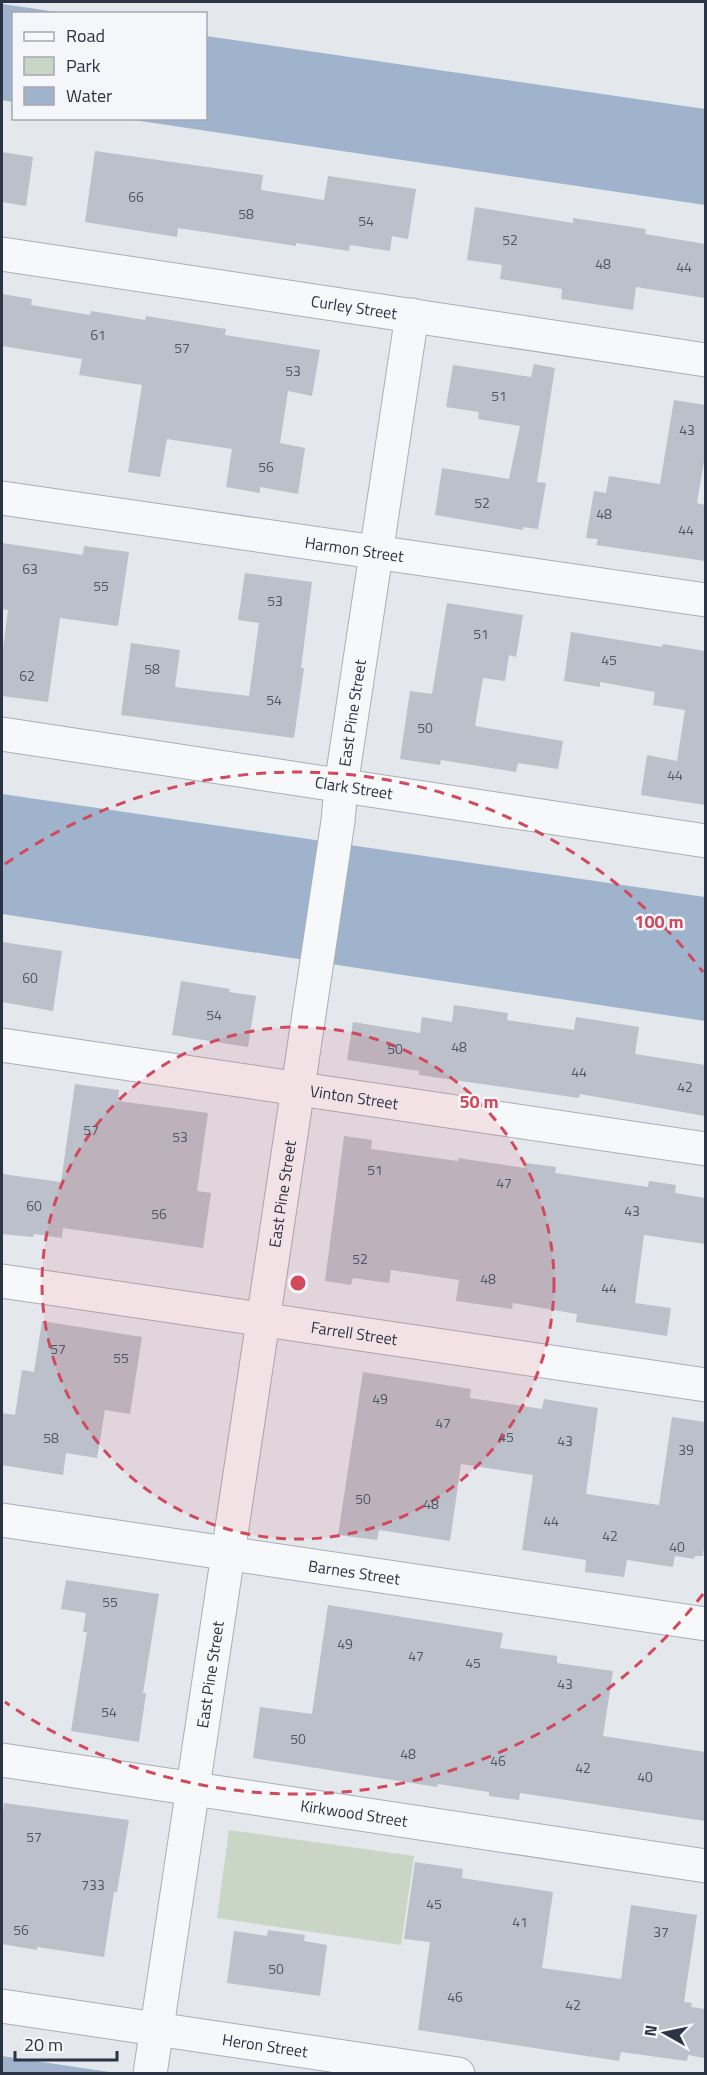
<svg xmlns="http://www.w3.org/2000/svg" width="707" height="2075" viewBox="0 0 707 2075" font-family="'Titillium Web',sans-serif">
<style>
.green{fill:#c9d6c5}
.water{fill:#9fb4cc}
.building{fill:#bbc0ca}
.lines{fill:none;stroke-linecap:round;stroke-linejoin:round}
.minor-casing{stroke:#a9aeb7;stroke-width:35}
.minor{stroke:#f7f8fa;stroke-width:33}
.ring{fill:none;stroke:#d1495b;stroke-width:3;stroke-dasharray:10 8}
.labels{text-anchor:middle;stroke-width:5;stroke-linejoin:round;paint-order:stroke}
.number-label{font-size:14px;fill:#4f5766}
.street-label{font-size:16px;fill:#2b3445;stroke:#f4f6f9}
.centre{fill:#d1495b;stroke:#f4f6f9;stroke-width:3}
.ring-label{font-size:18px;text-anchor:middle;font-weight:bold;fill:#d1495b;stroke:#f4f6f9;stroke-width:5;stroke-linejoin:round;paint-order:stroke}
</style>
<rect width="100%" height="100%" fill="#e4e7ec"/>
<path class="green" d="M229,1830L414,1856L401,1945L217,1918Z"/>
<g class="water">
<path d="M2,4L64,13L14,14L13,102L2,100Z"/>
<path d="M206,36L705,109V205L127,119L206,118Z"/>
<path d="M2,794L705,897V1021L2,914Z"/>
<path d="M2,2056L116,2073H2Z"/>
</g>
<g class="building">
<path d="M95,151L263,175L261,190L324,200L328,176L416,189L408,239L392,236L390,251L350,245L349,251L296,243V246L178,228L177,237L85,222Z"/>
<path d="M2,152L33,157L26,206L2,202Z"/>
<path d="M475,207L573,223V218L646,229L645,234L705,244V298L636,287L633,310L561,299L562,289L500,279L502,265L467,260Z"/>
<path d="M2,294L32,299L31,305L90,315L91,311L145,320L146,316L226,329L225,335L320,350L312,396L288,391L280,443L305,448L298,494L260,487V493L226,487L232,449L167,439L160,477L128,472L142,385L79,375L82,359L2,346Z"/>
<path d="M534,364L555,368L537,482L546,483L538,529L523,527V530L435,515L442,468L509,479L520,426L478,419L479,412L446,407L453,365L531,377Z"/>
<path d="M674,400L705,405V456L697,503L705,505V561L596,545L598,539L586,538L594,491L606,493L609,476L660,484Z"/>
<path d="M2,543L83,555L84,546L129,552L118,626L60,618L48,702L2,696V656L8,610L2,609Z"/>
<path d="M245,573L312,582L301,668H304L294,738L121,715L131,643L180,650L175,687L249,696L259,623L238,620Z"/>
<path d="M447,603L523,615L516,657L509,655L505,681L483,678L475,726L563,741L558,769L518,763L516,772L441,760L440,765L400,759L410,691L432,694Z"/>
<path d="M571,632L662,647L663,644L705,651V805L641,795L647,755L677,761L685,710L653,705L655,692L600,682V687L564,681Z"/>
<path d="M2,942L62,951L53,1011L2,1002Z"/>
<path d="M181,981L230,989L229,992L256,996L248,1047L172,1035Z"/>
<path d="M454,1005L508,1013L507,1020L574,1030L576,1017L639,1027L635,1054L705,1065V1116L580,1094L579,1098L419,1075V1071L347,1060L353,1022L420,1033L422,1017L452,1022Z"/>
<path d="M75,1084L119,1090L118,1101L208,1113L197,1191L211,1193L203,1248L63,1228L62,1238L34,1234L33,1237L2,1234V1174L61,1182Z"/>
<path d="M344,1136L372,1140L371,1149L458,1161V1158L525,1168L526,1163L556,1167L555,1173L648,1187L649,1181L676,1185L675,1193L705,1198V1244L644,1235L635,1303L671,1308L667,1336L576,1322L577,1314L513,1303L512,1309L456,1301L459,1280L391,1270L389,1283L353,1278L351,1285L325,1281Z"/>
<path d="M42,1321L142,1337L130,1414L105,1410L97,1458L66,1453L63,1475L2,1465V1413L15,1415L22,1370L34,1372Z"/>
<path d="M363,1372L471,1389L470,1398L542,1409L544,1399L598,1408L586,1494L659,1505L672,1417L705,1422V1539L703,1556H695L694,1559L675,1556L673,1567L627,1560L624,1577L585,1572L586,1560L522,1550L533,1475L461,1464L450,1541L379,1530L377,1540L338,1535Z"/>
<path d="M66,1580L159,1594L143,1693H146L139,1742L71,1731L87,1632H83L86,1613L61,1609Z"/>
<path d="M328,1605L503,1633L500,1648L557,1656V1663L613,1671L603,1736L705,1752V1821L520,1793L519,1800L489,1796V1792L438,1784L437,1787L253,1758L260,1707L312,1714Z"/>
<path d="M4,1803L129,1820L117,1892H114L104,1957L37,1947V1950L2,1944V1823Z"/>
<path d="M415,1862L463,1869L462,1878L553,1892L542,1968L621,1979L631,1905L697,1915L684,2002L692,2003L691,2007L705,2009V2058L688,2055L687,2061L621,2052L619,2061L418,2030L430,1942L404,1939Z"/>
<path d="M268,1930L305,1935L304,1941L327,1945L320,1996L227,1983L234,1931L267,1936Z"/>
</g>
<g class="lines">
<defs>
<g id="minor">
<path id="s1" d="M2,254L706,360"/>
<path id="s2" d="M2,498L706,600"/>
<path id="s3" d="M2,734L706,841"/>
<path id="s4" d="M2,1045L706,1149"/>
<path id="s5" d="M2,1281L706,1385"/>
<path id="s6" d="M2,1520L706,1624"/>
<path id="s7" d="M2,1760L706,1866"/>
<path id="s8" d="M2,2006L458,2074"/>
<path id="s9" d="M150,2074L338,821L341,786L412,315"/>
</g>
</defs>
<use href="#minor" class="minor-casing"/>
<use href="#minor" class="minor"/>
</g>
<circle cx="298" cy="1283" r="256" fill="#d1495b" fill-opacity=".12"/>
<g class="ring">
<circle cx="298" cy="1283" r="256"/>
<path d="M703 1594A511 511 0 0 1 5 1702M5 864A511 511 0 0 1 703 972"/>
</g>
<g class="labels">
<g class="number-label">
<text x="136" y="202">66</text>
<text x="246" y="219">58</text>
<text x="366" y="226">54</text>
<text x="510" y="245">52</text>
<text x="603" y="269">48</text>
<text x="684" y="272">44</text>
<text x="98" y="340">61</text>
<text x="182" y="353">57</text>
<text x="293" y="376">53</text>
<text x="499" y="401">51</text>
<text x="687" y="435">43</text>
<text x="266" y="472">56</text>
<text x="482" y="508">52</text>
<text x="604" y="519">48</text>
<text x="686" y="535">44</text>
<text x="30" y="574">63</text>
<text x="101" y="591">55</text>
<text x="275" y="606">53</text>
<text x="481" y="639">51</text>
<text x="609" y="665">45</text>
<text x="152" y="674">58</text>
<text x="27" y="681">62</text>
<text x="274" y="705">54</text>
<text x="425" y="733">50</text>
<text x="675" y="780">44</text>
<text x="30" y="983">60</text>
<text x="214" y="1020">54</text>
<text x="459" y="1052">48</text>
<text x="395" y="1054">50</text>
<text x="579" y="1077">44</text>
<text x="685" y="1092">42</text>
<text x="91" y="1135">57</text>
<text x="180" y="1142">53</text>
<text x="375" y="1175">51</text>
<text x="504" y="1188">47</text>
<text x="34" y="1211">60</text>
<text x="632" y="1216">43</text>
<text x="159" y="1219">56</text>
<text x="360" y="1264">52</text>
<text x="488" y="1284">48</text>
<text x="609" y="1293">44</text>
<text x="58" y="1354">57</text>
<text x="121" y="1363">55</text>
<text x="380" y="1404">49</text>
<text x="443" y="1428">47</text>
<text x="506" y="1442">45</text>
<text x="51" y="1443">58</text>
<text x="565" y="1446">43</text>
<text x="686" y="1455">39</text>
<text x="363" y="1504">50</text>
<text x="431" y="1509">48</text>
<text x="551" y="1526">44</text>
<text x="610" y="1541">42</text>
<text x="677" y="1552">40</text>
<text x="110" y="1607">55</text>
<text x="345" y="1649">49</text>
<text x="416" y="1661">47</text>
<text x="473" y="1668">45</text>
<text x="565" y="1689">43</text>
<text x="109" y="1717">54</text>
<text x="298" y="1744">50</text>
<text x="408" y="1759">48</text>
<text x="498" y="1766">46</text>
<text x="583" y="1773">42</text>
<text x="645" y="1782">40</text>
<text x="34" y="1842">57</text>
<text x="93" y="1890">733</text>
<text x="434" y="1909">45</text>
<text x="520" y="1927">41</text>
<text x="21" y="1935">56</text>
<text x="661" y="1937">37</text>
<text x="276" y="1974">50</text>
<text x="455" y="2002">46</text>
<text x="573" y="2010">42</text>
</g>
<g class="street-label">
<text dy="6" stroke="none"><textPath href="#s1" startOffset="356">Curley Street</textPath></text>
<text dy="6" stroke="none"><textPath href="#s2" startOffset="356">Harmon Street</textPath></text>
<text dy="6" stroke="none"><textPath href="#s9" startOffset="1376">East Pine Street</textPath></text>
<text dy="6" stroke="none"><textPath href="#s3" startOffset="356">Clark Street</textPath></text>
<text dy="6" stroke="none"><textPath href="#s4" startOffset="356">Vinton Street</textPath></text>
<text dy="6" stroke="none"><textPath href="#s9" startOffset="890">East Pine Street</textPath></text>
<text dy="6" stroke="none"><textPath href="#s5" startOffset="356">Farrell Street</textPath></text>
<text dy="6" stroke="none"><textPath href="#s6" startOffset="356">Barnes Street</textPath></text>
<text dy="6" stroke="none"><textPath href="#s9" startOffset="404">East Pine Street</textPath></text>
<text dy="6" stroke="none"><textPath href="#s7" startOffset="356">Kirkwood Street</textPath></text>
<text dy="6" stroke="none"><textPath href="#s8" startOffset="266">Heron Street</textPath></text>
</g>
</g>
<circle cx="298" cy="1283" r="9" class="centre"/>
<g class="ring-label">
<text x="659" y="928">100 m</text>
<text x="479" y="1108">50 m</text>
</g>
<rect width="707" height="2075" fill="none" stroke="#2b3445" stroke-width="6"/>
<rect x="12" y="12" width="195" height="108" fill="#f4f6f9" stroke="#a4a8b1" stroke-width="1.5"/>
<rect x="24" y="32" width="30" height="9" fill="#f7f8fa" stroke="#a4a8b1" stroke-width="1.5"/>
<text x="66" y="42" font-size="18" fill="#2b3445">Road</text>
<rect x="24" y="57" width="30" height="18" fill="#c9d6c5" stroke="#a4a8b1" stroke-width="1.5"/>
<text x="66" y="72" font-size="18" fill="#2b3445">Park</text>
<rect x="24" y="87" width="30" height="18" fill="#9fb4cc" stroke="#a4a8b1" stroke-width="1.5"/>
<text x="66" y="102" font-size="18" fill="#2b3445">Water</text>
<g transform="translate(665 2033) rotate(279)" stroke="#f4f6f9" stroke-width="4.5" paint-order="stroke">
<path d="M0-4.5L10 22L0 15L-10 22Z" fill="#2b3445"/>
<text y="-9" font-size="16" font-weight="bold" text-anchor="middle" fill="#2b3445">N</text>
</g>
<path d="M15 2051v9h102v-9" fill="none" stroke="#2b3445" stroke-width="3"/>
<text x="24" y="2051" font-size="18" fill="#2b3445" stroke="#f4f6f9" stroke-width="4.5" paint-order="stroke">20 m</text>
</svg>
